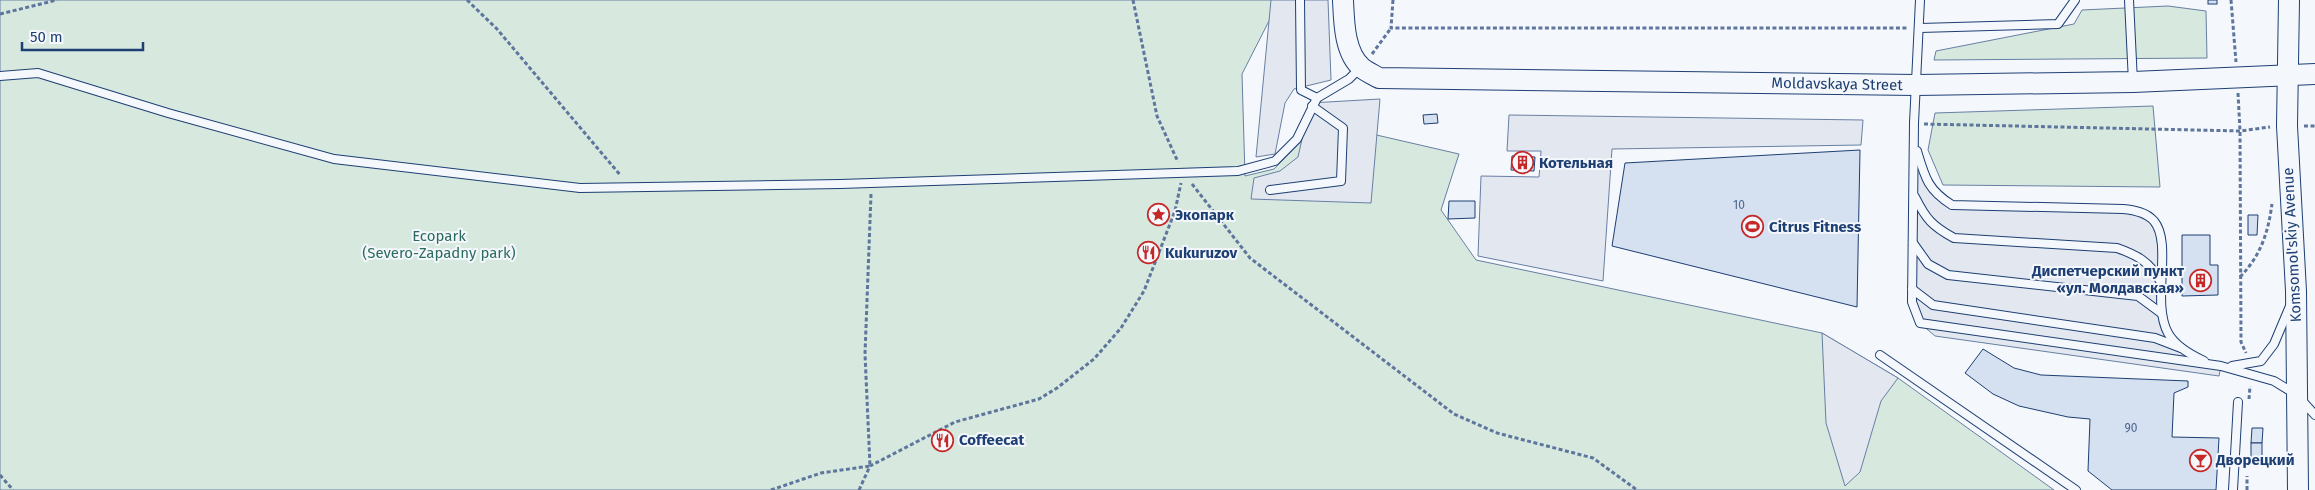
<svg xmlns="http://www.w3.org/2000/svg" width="2315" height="490" viewBox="0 0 2315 490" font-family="'Fira Sans',sans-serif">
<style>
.green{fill:#d7e8df;stroke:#687fa3}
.parking{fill:#e3e8f0;stroke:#687fa3}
.building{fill:#d5e0f0;stroke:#1d3f73}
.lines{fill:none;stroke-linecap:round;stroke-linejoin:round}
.lane-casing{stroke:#1d3f73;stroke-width:10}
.secondary-casing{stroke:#1d3f73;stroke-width:22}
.path{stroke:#5e769c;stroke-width:3;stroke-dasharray:4 2.5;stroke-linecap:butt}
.lane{stroke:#f4f7fb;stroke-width:8}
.secondary{stroke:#f4f7fb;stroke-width:20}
.labels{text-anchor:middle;stroke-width:4;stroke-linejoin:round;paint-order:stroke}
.number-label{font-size:12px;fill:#4b6792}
.street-label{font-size:15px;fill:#1d3f73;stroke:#f4f7fb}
.poi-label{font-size:15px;font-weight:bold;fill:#1d3f73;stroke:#f4f7fb;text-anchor:start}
.park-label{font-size:15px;fill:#2c6c60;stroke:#f4f7fb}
</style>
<rect width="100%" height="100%" fill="#f4f7fb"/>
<g class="green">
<path d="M0,0H1274L1270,19L1242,74L1245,176L1274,169L1320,122L1459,154L1441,210L1476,260L1822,333L1898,378L2054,490H0Z"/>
<path d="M2168,6L2206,11L2207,58L1934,60L1936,51L2074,24L2082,10Z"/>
<path d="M2153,106L2160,187L1943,185L1928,150L1935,113Z"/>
</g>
<g class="parking">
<path d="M1271,0H1328L1331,80L1294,89L1285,103L1275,154L1256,157Z"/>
<path d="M1380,99L1371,203L1251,199L1254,178L1280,171L1298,157L1310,103Z"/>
<path d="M1509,115L1863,120L1861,145L1612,149L1603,281L1478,256L1481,176L1539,177L1541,151H1507Z"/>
<path d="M1915,145L1925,180L1952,205L2139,211L2154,220L2161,234V313L2169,334L2203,361L2221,366L2219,376L1935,336L1920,323L1912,302Z"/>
<path d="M1822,333L1898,378L1881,401L1860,472L1845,486L1826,423Z"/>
</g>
<g class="building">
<rect x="2208" y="0" width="9" height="4"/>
<path d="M1437,114L1438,123L1424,124L1423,115Z"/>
<path d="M1860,150L1857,307L1612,246L1625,163Z"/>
<path d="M1512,156L1535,157L1534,171L1511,170Z"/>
<path d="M1449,201H1475V218L1448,219Z"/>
<path d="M2248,215H2258L2257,235H2248Z"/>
<path d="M2182,235H2210V265H2218V295L2182,296Z"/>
<path d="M1983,349L2014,368L2041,375L2188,381V387L2174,393L2172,437L2219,438L2216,490H2112L2088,471L2090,419L2068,417L2019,406L1993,394L1965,373Z"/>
<path d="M2252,428H2263L2262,443H2251Z"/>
<rect x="2251" y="443" width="11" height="20"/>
</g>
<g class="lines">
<defs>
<g id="lane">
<path d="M1300,0L1301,90L1317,98"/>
<path d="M1920,0L1914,123L1912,302L1920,323L2221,366L2274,381L2297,395L2315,415"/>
<path d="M2129,0L2133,82"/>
<path d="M1920,28L2058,24L2075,0"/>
<path d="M0,76L38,73L168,113L334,159L580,188L840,184L1238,171L1275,161L1297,139L1317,98L1349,79L1360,68"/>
<path d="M1917,151C1925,178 1928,190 1952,205L2123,209C2134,210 2146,212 2154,221C2173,244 2151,302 2168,333C2175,346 2191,355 2204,361"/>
<path d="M1270,190L1341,181L1343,128L1312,106"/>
<path d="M1915,197C1926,219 1932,226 1954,238L2117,248C2137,255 2150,262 2160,281"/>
<path d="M1913,243L1928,264L1948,275L2138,296L2161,313"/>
<path d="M1912,289L1933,305L2155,338L2181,348"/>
<path d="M1880,355L2076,490"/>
<path d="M2232,366L2261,361L2274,344L2290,306"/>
<path d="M2233,490L2238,402"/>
</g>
<g id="secondary">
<path d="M1343,0C1344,21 1344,53 1362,68C1367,72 1374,75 1379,78L1916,85L2133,82L2315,74"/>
<path d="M2289,0L2287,126L2296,291L2298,490"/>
</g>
</defs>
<use href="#lane" class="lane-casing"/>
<use href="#secondary" class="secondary-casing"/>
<g class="path">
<path d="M467,0L497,29L621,176"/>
<path d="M1133,0L1157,116L1178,162"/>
<path d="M1393,0L1391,28H1907"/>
<path d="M2231,0L2236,62"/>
<path d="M0,14L57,0"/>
<path d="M1372,54L1391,28"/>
<path d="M2238,93L2240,131L2241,342L2246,353"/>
<path d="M1924,124L2240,131L2270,127"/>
<path d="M2304,126H2315"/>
<path d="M1192,184L1250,258L1454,414L1497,433L1593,458L1637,490"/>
<path d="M2240,277C2261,255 2268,233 2272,204"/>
<path d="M2249,399L2250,386"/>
<path d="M0,475L13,490"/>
<path d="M771,490L821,473L870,466L865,354L871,194"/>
<path d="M859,490L870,466L955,422L1039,399L1057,388L1094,359L1121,328L1144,291L1175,211L1181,183"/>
<path d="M2247,490V476"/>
</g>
<use href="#lane" class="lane"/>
<use href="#secondary" class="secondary"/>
</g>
<defs>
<symbol id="building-ring" viewBox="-11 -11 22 22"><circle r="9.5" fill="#f4f7fb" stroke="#c62828" stroke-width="1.5"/><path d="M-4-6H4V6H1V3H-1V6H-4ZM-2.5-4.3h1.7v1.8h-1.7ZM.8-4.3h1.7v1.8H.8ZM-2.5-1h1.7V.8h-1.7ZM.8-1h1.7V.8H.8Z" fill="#c62828"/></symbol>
<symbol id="sight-ring" viewBox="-11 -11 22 22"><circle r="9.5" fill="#f4f7fb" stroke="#c62828" stroke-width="1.5"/><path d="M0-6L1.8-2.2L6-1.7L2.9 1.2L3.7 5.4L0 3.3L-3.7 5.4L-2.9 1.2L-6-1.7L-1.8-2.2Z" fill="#c62828"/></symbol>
<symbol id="stadium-ring" viewBox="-11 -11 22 22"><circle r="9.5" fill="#f4f7fb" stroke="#c62828" stroke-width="1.5"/><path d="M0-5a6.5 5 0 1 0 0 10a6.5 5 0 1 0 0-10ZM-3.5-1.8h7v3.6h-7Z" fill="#c62828"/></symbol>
<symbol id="restaurant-ring" viewBox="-11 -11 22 22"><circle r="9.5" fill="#f4f7fb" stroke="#c62828" stroke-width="1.5"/><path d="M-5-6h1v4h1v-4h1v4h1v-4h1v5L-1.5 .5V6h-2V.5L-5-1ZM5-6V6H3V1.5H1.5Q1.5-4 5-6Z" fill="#c62828"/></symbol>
<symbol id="bar-ring" viewBox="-11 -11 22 22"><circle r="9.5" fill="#f4f7fb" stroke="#c62828" stroke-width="1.5"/><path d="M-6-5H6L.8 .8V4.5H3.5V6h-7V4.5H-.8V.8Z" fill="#c62828"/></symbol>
</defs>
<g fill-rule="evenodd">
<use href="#building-ring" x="1510" y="150" width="25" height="25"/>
<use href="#sight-ring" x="1146" y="202" width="25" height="25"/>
<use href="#stadium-ring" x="1740" y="214" width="25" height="25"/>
<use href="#restaurant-ring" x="1136" y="240" width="25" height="25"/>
<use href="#building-ring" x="2188" y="268" width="25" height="25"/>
<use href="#restaurant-ring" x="930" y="428" width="25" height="25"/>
<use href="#bar-ring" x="2188" y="448" width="25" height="25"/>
</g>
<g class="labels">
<g class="number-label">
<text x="1739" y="209">10</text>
<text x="2131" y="432">90</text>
</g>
<g class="street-label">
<text transform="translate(1837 84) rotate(1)" y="5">Moldavskaya Street</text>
<text transform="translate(2292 245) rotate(-93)" y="5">Komsomol'skiy Avenue</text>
</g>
<g class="poi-label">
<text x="1539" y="168">Котельная</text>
<text x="1175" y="220">Экопарк</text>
<text x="1769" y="232">Citrus Fitness</text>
<text x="1165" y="258">Kukuruzov</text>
<text x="2184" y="276" text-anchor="end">Диспетчерский пункт<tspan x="2184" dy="17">«ул. Молдавская»</tspan></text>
<text x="959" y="445">Coffeecat</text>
<text x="2216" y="465">Дворецкий</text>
</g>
<g class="park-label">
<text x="439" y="241">Ecopark<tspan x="439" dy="17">(Severo-Zapadny park)</tspan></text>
</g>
</g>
<path d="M22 42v8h121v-8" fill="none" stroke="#1d3f73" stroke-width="2.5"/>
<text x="30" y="42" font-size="15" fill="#1d3f73" stroke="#f4f7fb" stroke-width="4" paint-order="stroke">50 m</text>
</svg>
